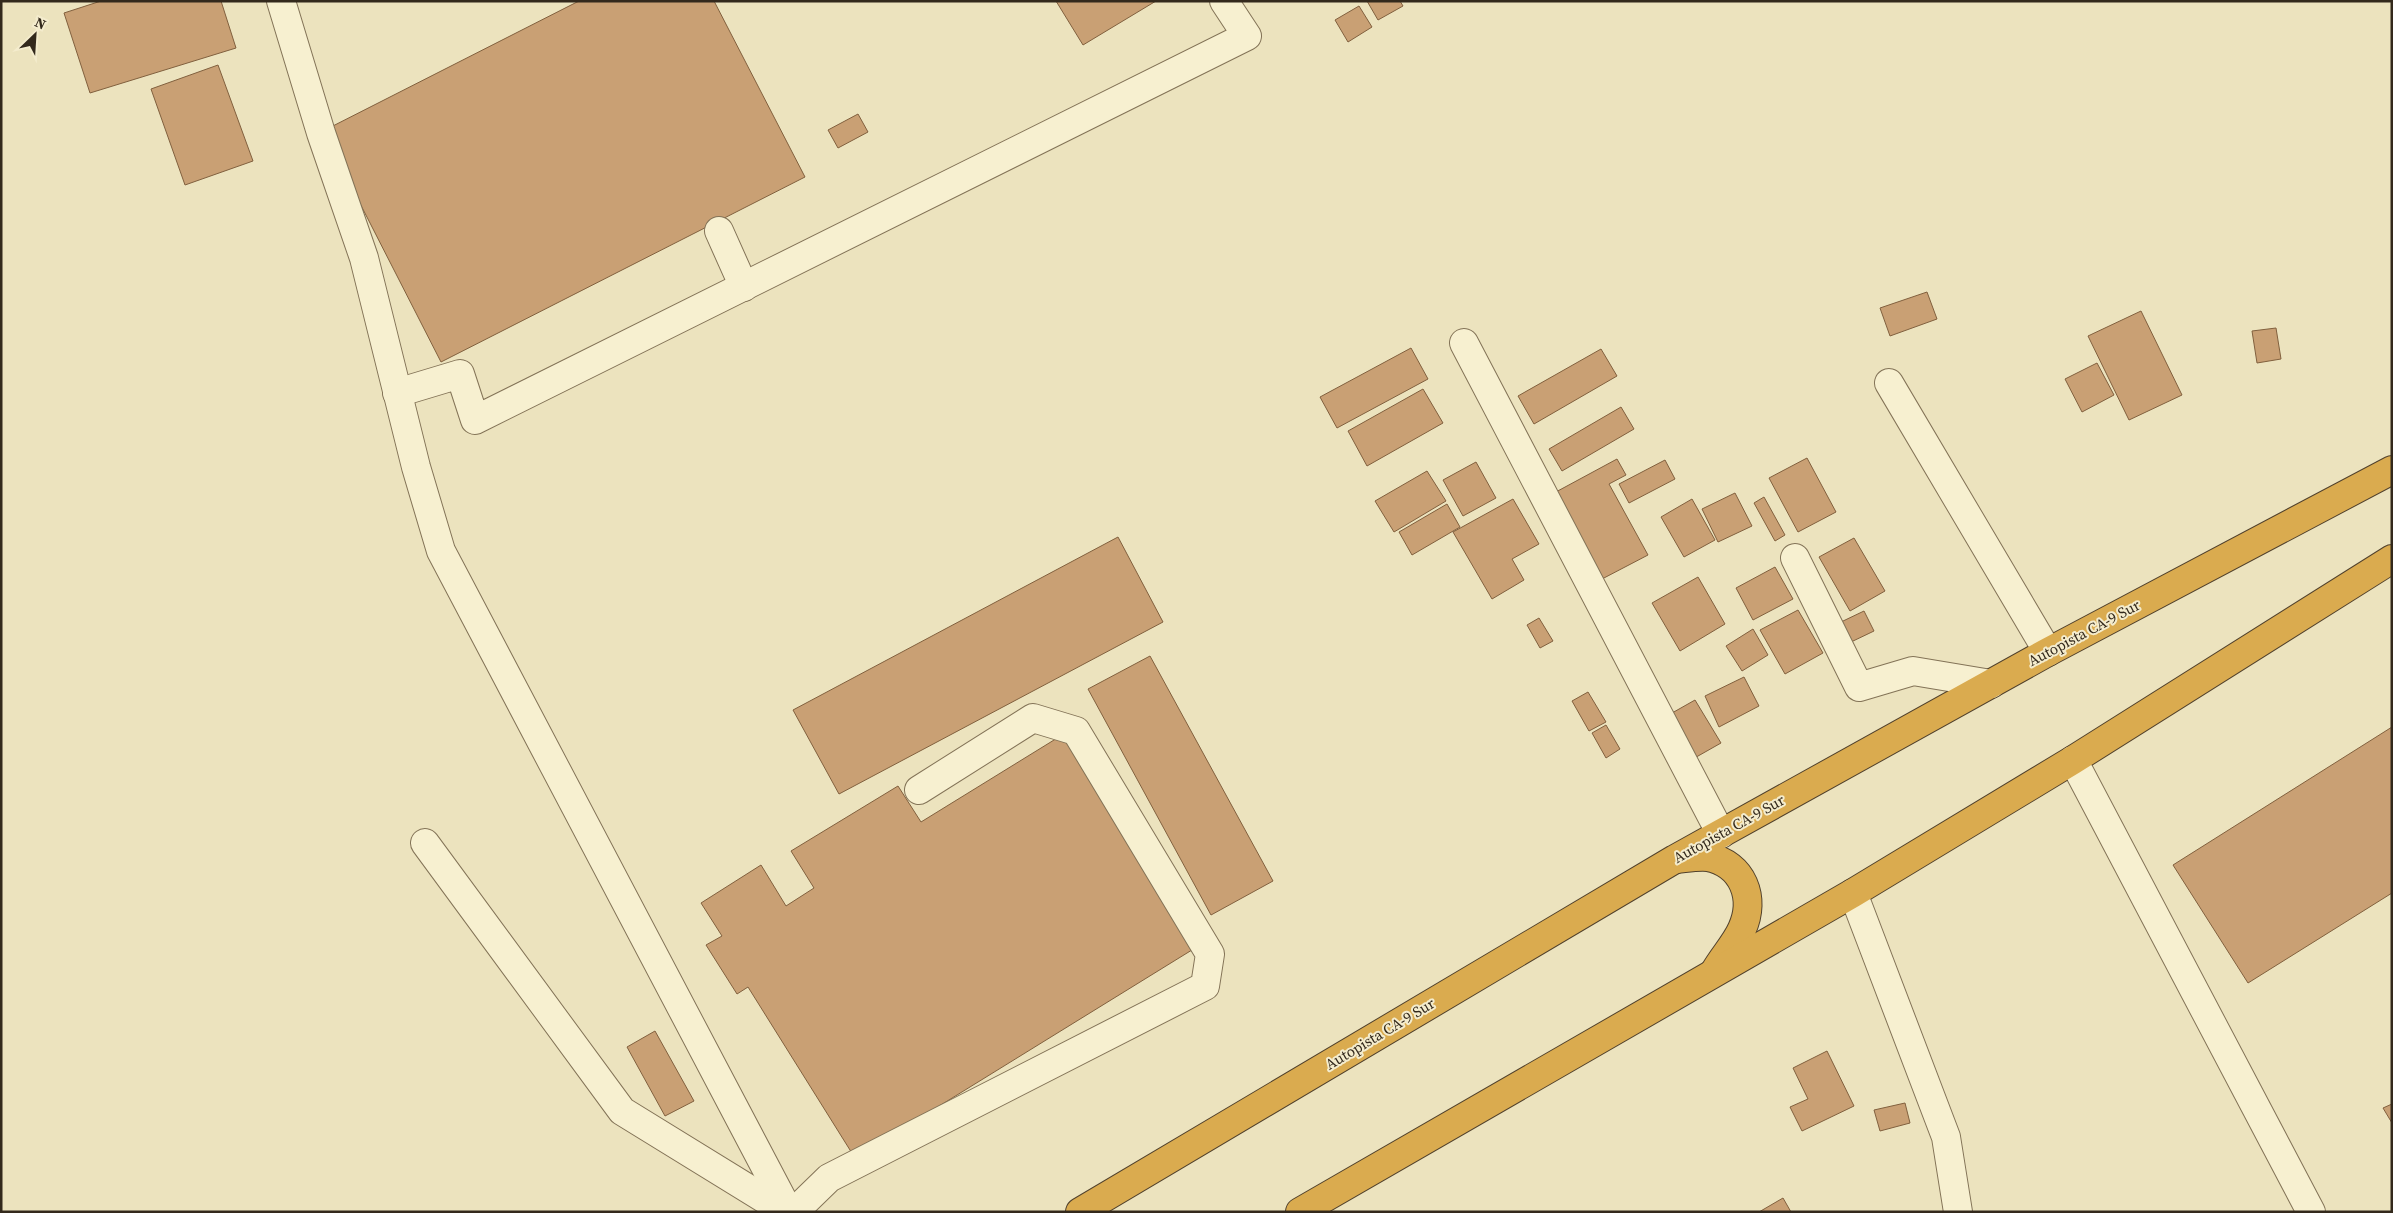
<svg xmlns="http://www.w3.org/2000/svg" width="2393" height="1213" viewBox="0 0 2393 1213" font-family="'Source Serif 4',serif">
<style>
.building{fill:#c9a074;stroke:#81603e}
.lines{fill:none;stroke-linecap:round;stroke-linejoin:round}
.minor-casing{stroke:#837357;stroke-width:30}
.highway-casing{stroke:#51412c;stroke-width:30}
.minor{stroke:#f7f0d0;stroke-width:28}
.highway{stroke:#daab4f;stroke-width:28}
.labels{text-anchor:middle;stroke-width:4;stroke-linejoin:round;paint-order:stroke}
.street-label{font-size:15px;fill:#33291c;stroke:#f4eccd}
</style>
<rect width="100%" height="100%" fill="#ece3be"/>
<g class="building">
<path d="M101,1H221L236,48L90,93L64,13Z"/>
<path d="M579,1H714L805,177L441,362L323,131Z"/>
<path d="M1056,1H1156L1083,45Z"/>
<path d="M1367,1H1400L1403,6L1378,20Z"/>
<path d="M1359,6L1372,27L1348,42L1335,20Z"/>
<path d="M218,65L253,161L185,185L151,89Z"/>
<path d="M858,114L868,132L838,148L828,130Z"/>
<path d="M1927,292L1937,319L1890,336L1880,308Z"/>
<path d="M2141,311L2182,395L2129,420L2088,336Z"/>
<path d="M2276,328L2281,359L2257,363L2252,331Z"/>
<path d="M1411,348L1428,379L1337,428L1320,397Z"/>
<path d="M1601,349L1617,376L1534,424L1518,396Z"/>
<path d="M2097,363L2114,395L2082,412L2065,379Z"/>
<path d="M1423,389L1443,423L1367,466L1348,431Z"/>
<path d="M1621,407L1634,429L1562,471L1549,449Z"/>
<path d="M1807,458L1836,512L1798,532L1769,478Z"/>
<path d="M1617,459L1626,475L1609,484L1648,555L1602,579L1554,493Z"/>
<path d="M1665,460L1675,479L1629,503L1619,484Z"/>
<path d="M1476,462L1496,498L1463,516L1443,480Z"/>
<path d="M1427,471L1446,501L1394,532L1375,501Z"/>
<path d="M1735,493L1752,526L1718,542L1702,509Z"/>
<path d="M1764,497L1785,535L1775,541L1754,503Z"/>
<path d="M1513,499L1539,544L1512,559L1524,580L1492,599L1453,532Z"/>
<path d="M1692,499L1715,540L1684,557L1661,517Z"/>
<path d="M1447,504L1460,527L1412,555L1399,532Z"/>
<path d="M1118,537L1163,622L839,794L793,710Z"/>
<path d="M1854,538L1885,591L1850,611L1819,557Z"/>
<path d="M1775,567L1793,599L1753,620L1736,588Z"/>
<path d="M1698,577L1725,624L1680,651L1652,603Z"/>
<path d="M1798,610L1823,653L1785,674L1760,630Z"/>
<path d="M1864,611L1874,631L1851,642L1841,622Z"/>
<path d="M1539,618L1553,641L1540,648L1527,625Z"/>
<path d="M1753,629L1768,655L1742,671L1726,646Z"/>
<path d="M1150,656L1273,881L1211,915L1088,689Z"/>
<path d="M1744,677L1759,706L1719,727L1705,696Z"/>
<path d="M1588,692L1606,722L1589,731L1572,701Z"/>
<path d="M1695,700L1721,743L1691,760L1665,717Z"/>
<path d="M1606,725L1620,749L1606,758L1592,733Z"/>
<path d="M2392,727V893L2248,983L2173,865Z"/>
<path d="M1067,732L1200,945L855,1158L748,987L737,994L706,945L722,936L701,903L761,865L786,906L814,888L791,851L898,786L921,822Z"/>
<path d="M655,1031L694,1101L665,1116L627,1047Z"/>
<path d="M1827,1051L1854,1106L1802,1131L1790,1107L1808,1099L1793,1068Z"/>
<path d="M1905,1103L1910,1123L1880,1131L1874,1110Z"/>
<path d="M2392,1104V1123L2383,1108Z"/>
<path d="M1783,1198L1791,1212H1759Z"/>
</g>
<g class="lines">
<defs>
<g id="minor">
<path d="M281,1L321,133L364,258L416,467L441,551L789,1212"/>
<path d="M719,231L744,287"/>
<path d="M1464,343L1721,834"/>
<path d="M1889,383L2048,652"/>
<path d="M397,393L460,374L475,420L1247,36L1224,1"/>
<path d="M1795,558L1859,687L1913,671L1991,684"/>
<path d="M2073,760L2311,1212"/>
<path d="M425,843L622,1111L786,1212"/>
<path d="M1853,893L1946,1137L1958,1212"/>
<path d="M794,1212L829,1178L1205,986L1210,954L1076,731L1033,718L919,790"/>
</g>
<g id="highway">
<path d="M1677,859C1687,858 1698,856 1708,857C1743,864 1756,898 1742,929C1736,943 1723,957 1715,971"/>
<path d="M1080,1212L1675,859L2048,652L2392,470"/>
<path d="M1300,1212L1853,893L2073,760L2392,559"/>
</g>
</defs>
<use href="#minor" class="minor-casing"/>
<use href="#highway" class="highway-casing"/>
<use href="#minor" class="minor"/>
<use href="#highway" class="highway"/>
</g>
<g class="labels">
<g class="street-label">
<text transform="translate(2084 633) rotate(-28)" y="5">Autopista CA-9 Sur</text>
<text transform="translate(1729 829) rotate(-29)" y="5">Autopista CA-9 Sur</text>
<text transform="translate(1380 1034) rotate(-31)" y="5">Autopista CA-9 Sur</text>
</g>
</g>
<rect width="2393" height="1213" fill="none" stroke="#33291c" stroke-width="5"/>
<g transform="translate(35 35) rotate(25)" stroke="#f4eccd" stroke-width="4" paint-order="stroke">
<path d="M0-4L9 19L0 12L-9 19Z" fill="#33291c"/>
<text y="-8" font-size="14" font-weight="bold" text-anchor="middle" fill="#33291c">N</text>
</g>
</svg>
